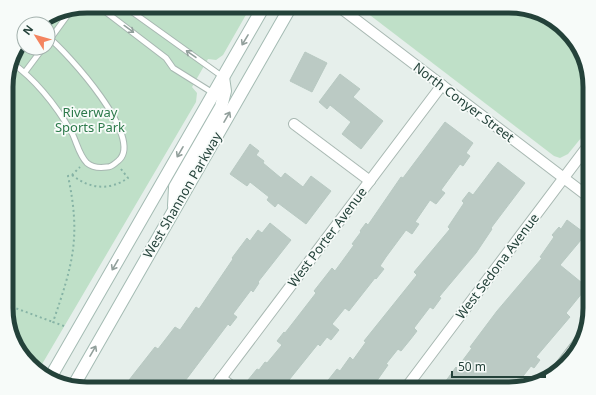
<svg xmlns="http://www.w3.org/2000/svg" width="596" height="395" viewBox="0 0 596 395" font-family="'Noto Sans',sans-serif">
<style>
.green{fill:#bfe0c8}
.building{fill:#bbcac4;stroke:#b8c9c2}
.lines{fill:none;stroke-linecap:round;stroke-linejoin:round}
.lane-casing{stroke:#a8b8b2;stroke-width:7}
.street-casing{stroke:#a8b8b2;stroke-width:12}
.secondary-casing{stroke:#a4bbb3;stroke-width:14}
.path{stroke:#86b3a5;stroke-width:2;stroke-dasharray:2 3;stroke-linecap:butt}
.lane{stroke:#fff;stroke-width:5}
.street{stroke:#fff;stroke-width:10}
.secondary{stroke:#fff;stroke-width:12}
.oneway{stroke:#92a09c}
.labels{text-anchor:middle;stroke-width:3.5;stroke-linejoin:round;paint-order:stroke}
.street-label{font-size:13px;fill:#24423a;stroke:#f7fbf9}
.park-label{font-size:13px;fill:#2d7a4b;stroke:#f7fbf9}
.rim{fill:none;stroke:#24423a;stroke-width:5}
</style>
<rect width="100%" height="100%" fill="#e6efeb"/>
<g class="green">
<path d="M87,6H251L223,55L216,60L208,59L192,87L197,93L196,102L38,371L17,349L7,319V76L14,51L24,38V48H48V24H37L56,12Z"/>
<path d="M358,6H509L554,20L579,47L590,81V127L568,154L560,158L554,156Z"/>
</g>
<g class="building">
<path d="M305,52L327,63L312,92L290,81Z"/>
<path d="M340,74L360,89L353,97L383,121L361,149L342,134L351,122L330,105L327,109L319,102Z"/>
<path d="M445,122L473,143L466,153L470,156L463,166L460,164L441,190L445,193L436,204L430,200L415,222L419,224L412,234L406,230L386,257L380,266L384,269L376,279L375,278L349,311L345,308L332,324L339,330L331,340L327,337L320,346L318,344L289,380L301,389H260L248,380L257,369L259,370L265,362L267,363L282,345L277,341L284,332L285,333L316,293L314,291L332,268L335,271L354,245L352,244L361,232L360,231L366,223L368,225L401,177L403,178Z"/>
<path d="M250,144L259,151L256,155L264,161L263,163L281,178L285,173L303,187L311,176L331,191L306,224L278,203L275,207L267,200L269,197L250,182L247,186L230,174Z"/>
<path d="M498,162L525,183L491,228L492,229L476,253L439,297L441,298L433,309L430,307L414,328L417,331L410,340L401,351L398,349L386,364L388,365L371,389H321L337,369L340,371L350,357L353,360L366,342L364,341L417,275L414,272L450,229L448,227L464,203L462,201L469,192L473,195Z"/>
<path d="M567,220L586,234L560,265L587,287L566,313L570,317L536,357L540,360L534,368L531,366L513,389H486L471,379L464,389H440L456,367L457,368L472,348L470,347L497,311L542,258L540,257L554,237L552,235L559,227L561,229Z"/>
<path d="M270,223L291,240L258,282L259,283L253,292L251,290L233,314L237,317L230,326L228,324L179,389H122L155,347L158,349L175,327L180,330L196,307L199,309L233,259L232,258L247,238L250,241L258,230L262,233Z"/>
</g>
<g class="lines">
<defs>
<g id="lane">
<path d="M98,6L166,58L173,68L213,93"/>
<path d="M124,6L223,77"/>
<path d="M48,42L72,9"/>
<path d="M11,62C36,80 57,107 72,133C77,143 79,155 87,163C93,168 100,168 107,167C112,167 114,164 118,161C146,139 67,52 48,37"/>
<path d="M25,72L43,48"/>
</g>
<g id="street">
<path d="M338,6L590,198"/>
<path d="M294,124L370,181"/>
<path d="M555,373L581,339"/>
<path d="M221,378L235,389"/>
<path d="M213,389L442,85"/>
<path d="M405,389L590,143"/>
</g>
<g id="secondary">
<path d="M174,206L175,187L221,107L225,91L223,77"/>
<path d="M50,378L264,6"/>
<path d="M74,385L291,6"/>
</g>
</defs>
<use href="#lane" class="lane-casing"/>
<use href="#street" class="street-casing"/>
<use href="#secondary" class="secondary-casing"/>
<g class="path">
<path d="M72,175C90,189 109,191 128,178L121,169"/>
<path d="M7,305L53,322"/>
<path d="M64,326L53,322C73,264 81,237 68,176L72,175L80,167"/>
</g>
<use href="#lane" class="lane"/>
<use href="#street" class="street"/>
<use href="#secondary" class="secondary"/>
</g>
<defs><path id="oneway-shaft" d="M-6 0H5M1.5-3L5.5 0L1.5 3" fill="none" stroke-width="1.6" stroke-linecap="round" stroke-linejoin="round"/></defs>
<g class="oneway">
<use href="#oneway-shaft" transform="translate(129 29) rotate(36)"/>
<use href="#oneway-shaft" transform="translate(245 40) rotate(121)"/>
<use href="#oneway-shaft" transform="translate(191 54) rotate(-145)"/>
<use href="#oneway-shaft" transform="translate(227 117) rotate(-60)"/>
<use href="#oneway-shaft" transform="translate(180 152) rotate(120)"/>
<use href="#oneway-shaft" transform="translate(115 265) rotate(120)"/>
<use href="#oneway-shaft" transform="translate(93 351) rotate(-60)"/>
</g>
<g class="labels">
<g class="street-label">
<text transform="translate(464 102) rotate(37)" y="5">North Conyer Street</text>
<text transform="translate(182 195) rotate(-60)" y="5">West Shannon Parkway</text>
<text transform="translate(327 237) rotate(-53)" y="5">West Porter Avenue</text>
<text transform="translate(497 266) rotate(-53)" y="5">West Sedona Avenue</text>
</g>
<g class="park-label">
<text x="90" y="117">Riverway<tspan x="90" dy="15">Sports Park</tspan></text>
</g>
</g>
<path d="M0 0H596V395H0ZM87 13H509A74 74 0 0 1 583 87V308A74 74 0 0 1 509 382H87A74 74 0 0 1 13 308V87A74 74 0 0 1 87 13Z" fill="#f7fbf9" fill-rule="evenodd"/>
<path class="rim" d="M87 13H509A74 74 0 0 1 583 87V308A74 74 0 0 1 509 382H87A74 74 0 0 1 13 308V87A74 74 0 0 1 87 13Z"/>
<g transform="translate(36 36) rotate(307)"><circle r="19" fill="#f7fbf9" stroke="#a3b1ad"/>
<path d="M0-3L7 15L0 10L-7 15Z" fill="#f4845f"/>
<text y="-6" font-size="11" font-weight="bold" text-anchor="middle" fill="#24423a">N</text>
</g>
<path d="M452 371v6h93v-6" fill="none" stroke="#24423a" stroke-width="2"/>
<text x="458" y="371" font-size="12" fill="#24423a" stroke="#f7fbf9" stroke-width="3" paint-order="stroke">50 m</text>
</svg>
